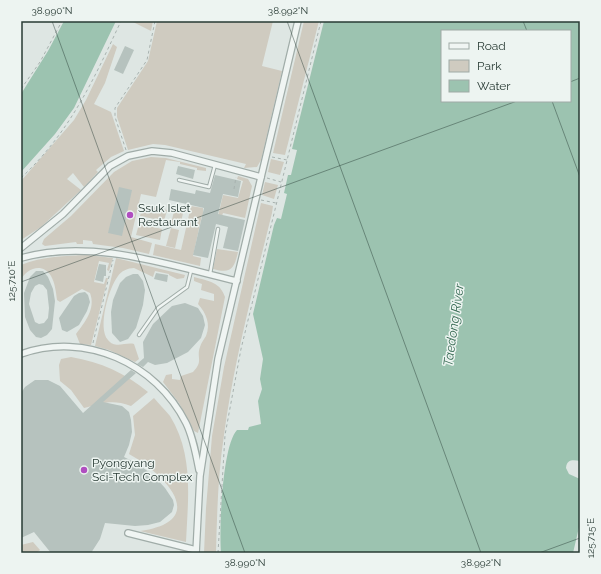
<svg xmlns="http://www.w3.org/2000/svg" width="601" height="574" viewBox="0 0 601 574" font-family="Raleway,sans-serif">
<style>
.green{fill:#cfcbc0}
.water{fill:#9cc3b0;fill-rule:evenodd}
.building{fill:#b6c2be;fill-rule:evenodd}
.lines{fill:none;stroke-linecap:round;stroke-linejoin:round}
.service-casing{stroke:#a0aca8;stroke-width:4.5}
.minor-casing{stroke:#a0aca8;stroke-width:8}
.path{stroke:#a8b2af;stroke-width:1;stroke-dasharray:3 3;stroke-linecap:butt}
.service{stroke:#f0f5f3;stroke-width:2.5}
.minor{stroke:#f0f5f3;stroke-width:5.5}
.ticks{fill:none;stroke:#293b35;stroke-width:1;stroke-opacity:0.45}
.poi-dot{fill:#b04ec0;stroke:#edf4f1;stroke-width:1.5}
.labels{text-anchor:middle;stroke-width:3;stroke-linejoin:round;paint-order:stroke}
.poi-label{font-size:12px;fill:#293b35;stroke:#edf4f1;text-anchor:start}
.water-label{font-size:13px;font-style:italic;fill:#376b54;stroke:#edf4f1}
.neatline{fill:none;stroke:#293b35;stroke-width:1.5}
.ticks-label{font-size:10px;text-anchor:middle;fill:#293b35}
</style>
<rect width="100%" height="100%" fill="#dee6e3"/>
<g class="green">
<path d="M131,21H153L151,31Z"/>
<path d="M157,21H273L262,66L282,71L261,160L257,167L244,168L246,164L165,145L153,144L128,150L117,117V108L148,61Z"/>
<path d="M304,21H319L285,155L273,153Z"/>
<path d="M113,44L117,47L105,83L94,104L111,112L124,151L111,157L96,170L98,172L84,187L73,173L67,179L81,190L41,227L21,240V181L74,120L86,100Z"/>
<path d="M151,157L166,158L206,168V171L197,170V168L180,164V162L166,160L156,197L141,194L131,237L152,243L149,254L123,248L93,244L92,241L83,240V244H77L76,242L45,246L42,244L44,239L71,216L114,172L132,161Z"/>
<path d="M271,159L284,162L280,175L268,172Z"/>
<path d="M238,176L248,179L252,186L245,218L223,213L221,219L202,215L193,256L201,258L200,266L153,255L155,244L181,250L191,206L203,208V212L218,216L223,195L238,198L243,181L237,179Z"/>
<path d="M265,182L278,185L274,199L262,195Z"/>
<path d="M261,203L273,206L272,213C254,286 234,360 224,435C218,474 217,514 216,553H204L206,508L212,436L224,367Z"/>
<path d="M143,205L167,210L164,221L140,216Z"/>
<path d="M175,207L184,209L180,226L171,224Z"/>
<path d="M139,224L162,229L160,240L136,235Z"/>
<path d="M171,228L179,230L175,248L166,246Z"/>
<path d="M217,249L238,252C234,269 231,274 213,269Z"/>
<path d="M88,255L113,258L109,271L107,270L109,263L99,261L94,282L104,284L106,278H108L91,345L80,344L76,334C85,322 96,309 90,293L82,289L60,302L57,300C56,292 55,283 51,276C43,262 26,268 21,280V265C43,256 65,256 88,255Z"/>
<path d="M116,258L185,275L184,278L177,279L169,275V274L155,271L153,277L134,268C128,268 121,271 118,276C109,287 97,328 108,340C115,349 125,342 134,344L139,359L135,362L109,350L95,346Z"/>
<path d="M194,277C209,281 220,282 225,297L198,433L194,431L179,403L163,382L166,375L172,374V379L180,380L181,376L193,372C204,361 196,358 200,347C201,343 204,339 206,336C211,324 206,313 198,304L200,298L214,301V294L201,290L202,284L194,281Z"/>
<path d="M71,357C101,362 125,373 148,392L131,406C112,399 103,403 84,408L71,390L60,381L59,365L61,359Z"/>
<path d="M154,398C159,404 165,410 170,416C194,455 188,499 186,542L140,531C211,521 165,474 129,454L135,435L133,416Z"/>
<path d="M33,542L40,550L36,553H21V545Z"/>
</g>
<g class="water">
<path d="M64,21H116L74,108L55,134L21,172V94L48,51Z"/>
<path d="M324,21H580V461C573,460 567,459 566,468L569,474L580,479V523L573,553H221C219,530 222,446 237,430H248L249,427L261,424L258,401L262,389L260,379L263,359L253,314L274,225L277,218L281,219L287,194L284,193L288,175H291L297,150L292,149ZM442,31H570V101H442Z"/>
</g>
<g class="building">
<path d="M125,46L134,50L123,74L114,70Z"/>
<path d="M178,166L195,170L193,179L176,174Z"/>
<path d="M215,175L241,181L238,197L223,194L218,214L245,220L238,251L223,248L228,227L216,224L208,258L193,255L204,208L169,200L171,189L195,194L196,190L210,193Z"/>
<path d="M119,187L132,190L122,236L108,233Z"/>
<path d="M99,264L106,265V276H104L103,282L95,280Z"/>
<path d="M36,271H43L48,277L53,289L55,301L52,329L47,335L41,338L36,337L30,330L25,317L24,293L30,277ZM39,284L43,285L47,290L49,308L48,318L44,323L39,324L35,322L29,304L31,293L35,286Z"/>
<path d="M156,273L168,275L167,282L154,279Z"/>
<path d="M133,274H138L143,281L145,290L143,305L136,328L128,339L120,342L112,333L111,312L113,300L120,283L126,277Z"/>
<path d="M85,292L88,295L90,302L87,311L79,325L67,332L62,330L59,318L74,296L79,293Z"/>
<path d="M185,303L198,308L203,316L205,325L201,338L188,352L167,363L155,365L148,362L143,367L137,364L144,358L143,342L153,324L172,306Z"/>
<path d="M131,370L136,373L103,402L122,406L129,412L131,420L132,432L129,445L124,457L138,464L154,476L165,488L173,500L174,505L172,512L160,522L148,525L135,526L105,523L100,539L91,553H51L34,532L21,538V393L25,387L35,380H48L60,386L83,413Z"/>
</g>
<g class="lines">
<defs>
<g id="service">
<path d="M179,180L209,187L215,165"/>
<path d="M210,274L218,229"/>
<path d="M139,335L158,308L187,287L191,271"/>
</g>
<g id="minor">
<path d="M21,248L63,214L110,166L128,156L152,151L172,153L261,177"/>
<path d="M21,258C92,238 168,265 237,281"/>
<path d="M21,354C85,331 156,363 186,423C193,437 196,454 199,470"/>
<path d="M128,533L196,550"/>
<path d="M196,553L200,476L218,359L298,21"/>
</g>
</defs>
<use href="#service" class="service-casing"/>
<use href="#minor" class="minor-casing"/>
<g class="path">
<path d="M21,89L40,62L62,21"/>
<path d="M126,150L115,117V108L147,60L155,21"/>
<path d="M272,157L287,160"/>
<path d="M21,178C70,132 93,81 121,21"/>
<path d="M267,178L281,182"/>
<path d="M234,189L236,177"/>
<path d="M261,200L276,203"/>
<path d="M93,343L113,260"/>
<path d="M218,553L225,435L241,349L321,21"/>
</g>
<use href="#service" class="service"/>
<use href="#minor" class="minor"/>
</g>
<path class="ticks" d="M52,21L245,553M287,21L481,553M523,21L527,31M570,82L580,78M552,101L580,177M21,282L517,101M539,553L580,538"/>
<g class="poi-dot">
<circle cx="130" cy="215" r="4"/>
<circle cx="84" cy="470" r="4"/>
</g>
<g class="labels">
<g class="poi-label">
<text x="138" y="212">Ssuk Islet<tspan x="138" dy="14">Restaurant</tspan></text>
<text x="92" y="467">Pyongyang<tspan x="92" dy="14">Sci-Tech Complex</tspan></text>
</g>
<g class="water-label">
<text transform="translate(453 325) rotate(-82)" y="5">Taedong River</text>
</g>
</g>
<rect width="601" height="574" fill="none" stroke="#edf4f1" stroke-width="44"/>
<rect x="441" y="30" width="130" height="72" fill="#edf4f1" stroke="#9faaa6"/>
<rect x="449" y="43" width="20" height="6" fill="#f0f5f3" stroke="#9faaa6"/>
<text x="477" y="50" font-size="12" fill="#293b35">Road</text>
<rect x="449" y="60" width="20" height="12" fill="#cfcbc0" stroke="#9faaa6"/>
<text x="477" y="70" font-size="12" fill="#293b35">Park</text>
<rect x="449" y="80" width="20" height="12" fill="#9cc3b0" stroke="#9faaa6"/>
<text x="477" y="90" font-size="12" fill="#293b35">Water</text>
<rect x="22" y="22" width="557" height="530" class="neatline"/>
<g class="ticks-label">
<text x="52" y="14">38.990°N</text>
<text x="288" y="14">38.992°N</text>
<text transform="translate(11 281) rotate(-90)" y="4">125.710°E</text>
<text transform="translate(590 538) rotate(-90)" y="4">125.715°E</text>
<text x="245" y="566">38.990°N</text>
<text x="481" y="566">38.992°N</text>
</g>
</svg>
